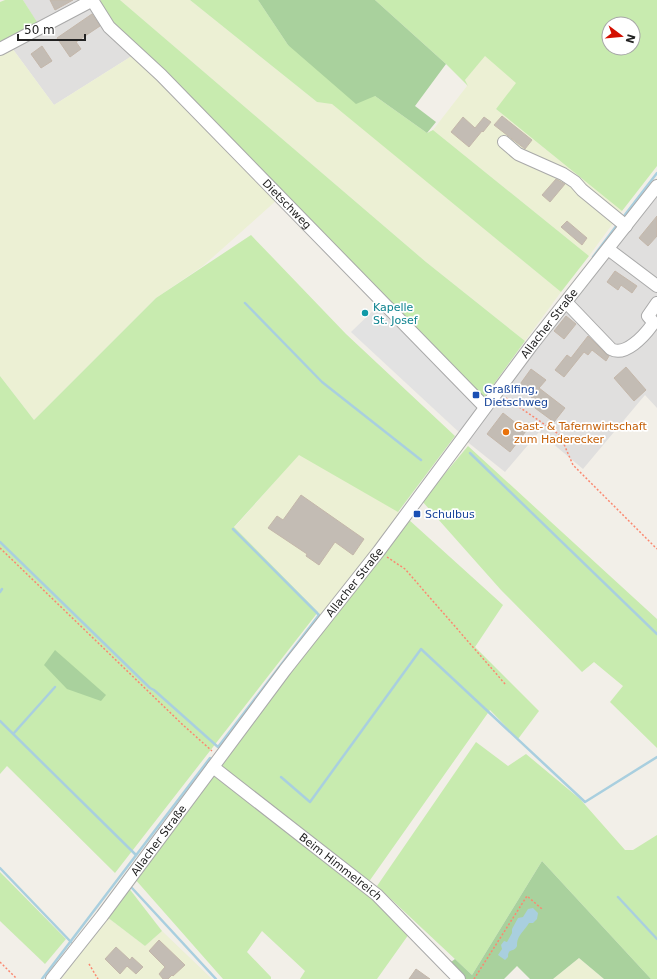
<svg xmlns="http://www.w3.org/2000/svg" width="657" height="979" viewBox="0 0 657 979" font-family="'DejaVu Sans',sans-serif">
<style>
.residential{fill:#e0dfde}
.farmland{fill:#ecf0d4}
.grass{fill:#c8ebaf;fill-rule:evenodd}
.forest{fill:#a9d19d}
.parking{fill:#e2e2e2}
.water{fill:#a9cfdf}
.lines{fill:none;stroke-linecap:round;stroke-linejoin:round}
.stream{stroke:#a9cfdf;stroke-width:2.5}
.building{fill:#c3bcb4;stroke:#c4b7aa}
.minor-casing{stroke:#a9a9a9;stroke-width:14}
.path{stroke:#fb8870;stroke-width:1.5;stroke-dasharray:2 2;stroke-linecap:butt}
.minor{stroke:#fff;stroke-width:12}
.culture-dot{fill:#0f9aa8;stroke:#fff;stroke-width:1.5}
.transit-dot{fill:#1a4fb4;stroke:#fff;stroke-width:1.5}
.food-dot{fill:#e8710a;stroke:#fff;stroke-width:1.5}
.labels{text-anchor:middle;stroke-width:3.5;stroke-linejoin:round;paint-order:stroke}
.street-label{font-size:11px;fill:#222;stroke:#fff}
.culture-label{font-size:11px;fill:#0d838f;stroke:#fff;text-anchor:start}
.transit-label{font-size:11px;fill:#164399;stroke:#fff;text-anchor:start}
.food-label{font-size:11px;fill:#c56008;stroke:#fff;text-anchor:start}
</style>
<rect width="100%" height="100%" fill="#f2efe8"/>
<g class="residential">
<path d="M23,0H90L135,54L54,105L12,48L42,31Z"/>
<path d="M657,189V408L645,395L583,469L539,432L505,472L465,440Z"/>
</g>
<g class="farmland">
<path d="M120,0H190L317,102L332,103L561,292L525,341L426,262Z"/>
<path d="M12,48L54,105L135,54L278,199L203,266L156,298L34,420L0,376V54Z"/>
<path d="M485,55L517,83L496,109L622,211L589,256L433,130L467,86L465,80Z"/>
<path d="M299,454L406,516L324,618L234,528Z"/>
<path d="M107,917L145,946L162,931L212,979H61Z"/>
<path d="M579,958L604,979H553Z"/>
</g>
<g class="grass">
<path d="M5,0H23L37,22L19,36L0,46V2Z"/>
<path d="M101,0H120L426,262L525,341L483,399L118,30L98,3Z"/>
<path d="M190,0H258L288,45L375,96L427,133L433,130L589,256L561,292L332,104L317,102Z"/>
<path d="M375,0H657V166L622,211L496,109L516,83L485,56L465,80L468,86L446,64ZM609,24H633V48H609Z"/>
<path d="M251,235L346,334L455,436L398,512L299,455L234,527L318,612L115,873L7,766L0,774V376L34,420L156,298Z"/>
<path d="M468,446L657,619V748L610,702L623,686L594,662L582,672L501,590L422,501Z"/>
<path d="M408,519L503,605L475,647L539,711L518,739L490,710L368,883L221,767L379,551Z"/>
<path d="M476,742L508,766L526,754L580,799L625,850H633L657,835V979H651L542,861L472,975L377,886Z"/>
<path d="M214,776L376,899L409,934L377,979H300L305,971L262,931L247,952L271,977V979H223L134,878Z"/>
<path d="M0,872L66,939L45,964L0,921Z"/>
<path d="M128,887L162,931L145,946L107,917Z"/>
</g>
<g class="forest">
<path d="M258,0H375L446,64L415,106L436,122L427,133L375,96L356,104L288,45Z"/>
<path d="M55,650L106,695L101,701L67,689L44,665Z"/>
<path d="M542,861L651,979H604L579,958L553,979H530L517,966L504,979H459L446,966L455,959L472,975Z"/>
</g>
<path class="parking" d="M380,304L483,407L461,434L351,332Z"/>
<path class="water" d="M533,908L538,913L537,919L533,923H529C526,928 520,934 518,939C517,941 517,944 517,946C514,953 508,947 508,957L505,960L498,955L502,949L501,945L504,941L507,942L512,933V929L518,918L523,917L528,909Z"/>
<g class="lines">
<g class="stream">
<path d="M624,216L657,173"/>
<path d="M593,257L617,225"/>
<path d="M245,303L322,382L421,460"/>
<path d="M470,453L657,634"/>
<path d="M0,542L150,688L154,690L218,747L319,615L233,529"/>
<path d="M0,592L2,589"/>
<path d="M0,721L136,855"/>
<path d="M14,733L55,687"/>
<path d="M281,777L310,802L421,649L585,802L657,757"/>
<path d="M0,868L71,942"/>
<path d="M132,888L216,979"/>
<path d="M618,897L657,939"/>
<path d="M42,979L210,758"/>
</g>
</g>
<g class="building">
<path d="M50,0H73L55,10Z"/>
<path d="M92,14L100,26L76,42L81,49L70,57L57,38Z"/>
<path d="M42,46L52,61L41,68L31,54Z"/>
<path d="M502,116L532,140L525,149L494,125Z"/>
<path d="M463,117L475,128L484,117L491,122L483,132L482,131L469,147L451,132Z"/>
<path d="M556,179L565,184L550,202L542,195Z"/>
<path d="M657,216V236L648,246L639,238Z"/>
<path d="M567,221L587,238L582,245L561,227Z"/>
<path d="M615,271L637,286L632,293L621,285L618,290L607,282Z"/>
<path d="M566,316L576,324L564,339L554,331Z"/>
<path d="M588,336L606,354L609,356L606,361L592,350L588,355L584,352L564,377L555,370L567,355L571,358Z"/>
<path d="M626,367L646,390L634,401L614,378Z"/>
<path d="M531,369L546,380L539,388L565,408L554,422L535,408L539,403L518,387Z"/>
<path d="M503,413L526,431L510,452L487,434Z"/>
<path d="M301,495L364,539L353,555L335,542L319,565L306,556L307,554L268,528L277,516L283,520Z"/>
<path d="M159,940L185,965L173,976L172,975L168,979H163L159,974L165,967L149,951Z"/>
<path d="M116,947L130,960L132,957L143,967L136,974L127,966L120,974L105,959Z"/>
<path d="M416,969L430,979H409Z"/>
</g>
<g class="lines">
<defs>
<g id="minor">
<path id="s1" d="M92,0L109,27L161,75L485,407"/>
<path d="M0,49L93,0"/>
<path d="M504,142L518,154L563,174L575,182L582,190L626,226"/>
<path d="M608,249L657,286"/>
<path d="M566,302L611,349C625,357 644,336 652,325L653,322L648,316L657,303"/>
<path id="s2" d="M213,767L377,895L459,979"/>
<path id="s3" d="M52,979L102,916L285,670L379,551L531,346L657,186"/>
</g>
</defs>
<use href="#minor" class="minor-casing"/>
<g class="path">
<path d="M506,398L560,435L573,465L657,549"/>
<path d="M0,548L183,725L212,751"/>
<path d="M387,557L405,569L506,685"/>
<path d="M0,962L17,979"/>
<path d="M89,964L98,979"/>
<path d="M474,979L527,896L542,909"/>
</g>
<use href="#minor" class="minor"/>
</g>
<circle class="culture-dot" cx="365" cy="313" r="4"/>
<g class="transit-dot">
<rect x="472" y="391" width="8" height="8" rx="2"/>
<rect x="413" y="510" width="8" height="8" rx="2"/>
</g>
<circle class="food-dot" cx="506" cy="432" r="4"/>
<g class="labels">
<g class="street-label">
<text dy="4" stroke="none"><textPath href="#s1" startOffset="283">Dietschweg</textPath></text>
<text dy="4" stroke="none"><textPath href="#s3" startOffset="823">Allacher Straße</textPath></text>
<text dy="4" stroke="none"><textPath href="#s3" startOffset="499">Allacher Straße</textPath></text>
<text dy="4" stroke="none"><textPath href="#s3" startOffset="175">Allacher Straße</textPath></text>
<text dy="4" stroke="none"><textPath href="#s2" startOffset="162">Beim Himmelreich</textPath></text>
</g>
<g class="culture-label">
<text x="373" y="311">Kapelle<tspan x="373" dy="13">St. Josef</tspan></text>
</g>
<g class="transit-label">
<text x="484" y="393">Graßlfing,<tspan x="484" dy="13">Dietschweg</tspan></text>
<text x="425" y="518">Schulbus</text>
</g>
<g class="food-label">
<text x="514" y="430">Gast- &amp; Tafernwirtschaft<tspan x="514" dy="13">zum Haderecker</tspan></text>
</g>
</g>
<g transform="translate(621 36) rotate(106)"><circle r="19" fill="#ffffff" stroke="#a7a7a7"/>
<path d="M0-3L7 15L0 10L-7 15Z" fill="#d30f00"/>
<text y="-6" font-size="11" font-weight="bold" text-anchor="middle" fill="#222222">N</text>
</g>
<path d="M18 34v6h67v-6" fill="none" stroke="#222222" stroke-width="2"/>
<text x="24" y="34" font-size="12" fill="#222222" stroke="#ffffff" stroke-width="3" paint-order="stroke">50 m</text>
</svg>
